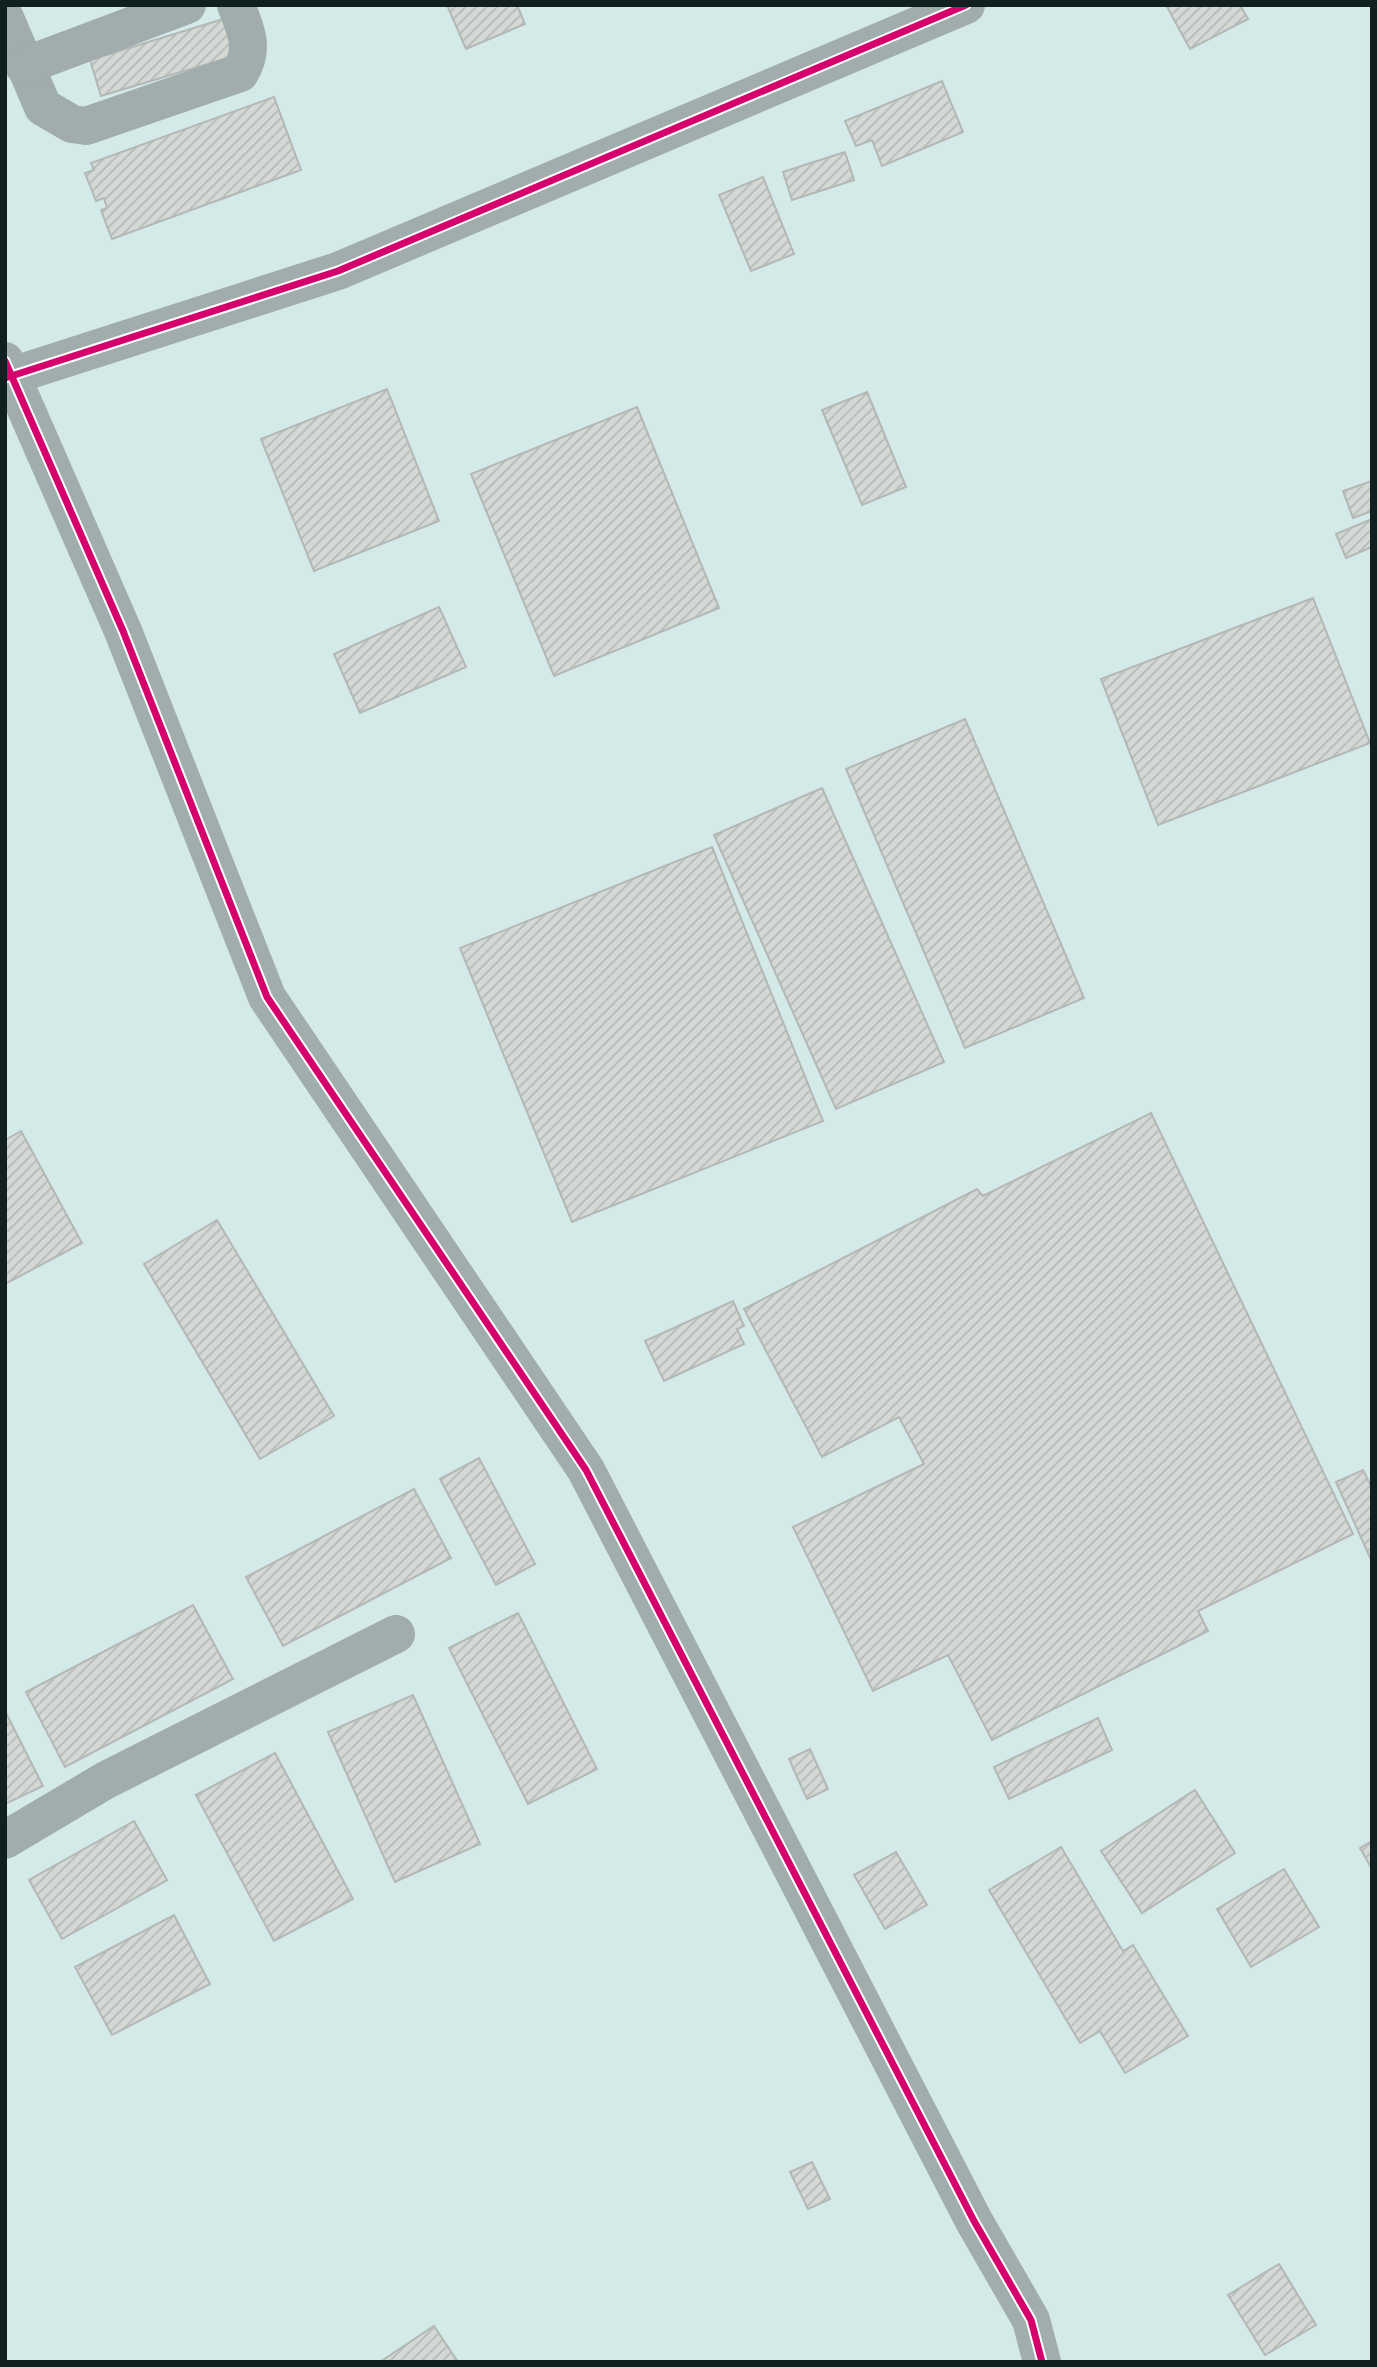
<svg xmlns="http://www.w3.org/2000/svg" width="1377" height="2367" viewBox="0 0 1377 2367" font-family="'Roboto Condensed',sans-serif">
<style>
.building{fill:url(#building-hatch);stroke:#b3b7b5;stroke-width:2}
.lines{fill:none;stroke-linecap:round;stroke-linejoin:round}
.minor{stroke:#a1acac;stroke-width:38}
.cycleway-casing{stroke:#fff;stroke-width:11}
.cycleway{stroke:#d6006c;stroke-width:7}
</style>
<defs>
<pattern id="building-hatch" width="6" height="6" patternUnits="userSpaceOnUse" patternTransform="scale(1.75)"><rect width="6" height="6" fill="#d5d9d6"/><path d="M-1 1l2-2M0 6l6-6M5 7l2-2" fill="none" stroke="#b6bab7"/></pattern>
</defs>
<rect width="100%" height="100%" fill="#d3eae9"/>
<g class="building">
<path d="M447,5H517L525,24L466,49Z"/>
<path d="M1166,5H1240L1248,19L1190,49Z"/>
<path d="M223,19L234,56L101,96L90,60Z"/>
<path d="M942,81L963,132L882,166L872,140L856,146L845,121Z"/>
<path d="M274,97L301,170L112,239L101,210L107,208L104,198L96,201L85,173L94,170L91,163Z"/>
<path d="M845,152L854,180L792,200L783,172Z"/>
<path d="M763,177L794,254L751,271L719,195Z"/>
<path d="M387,389L439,521L314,571L261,439Z"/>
<path d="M867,392L906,487L862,505L822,410Z"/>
<path d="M637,407L719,608L554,676L471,474Z"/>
<path d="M1372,481V511L1353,518L1343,491Z"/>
<path d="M1372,519V547L1346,558L1336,534Z"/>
<path d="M1313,598L1370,743L1158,825L1101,679Z"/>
<path d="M439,607L466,667L360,713L334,654Z"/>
<path d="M965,719L1084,998L965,1048L846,769Z"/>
<path d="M822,788L944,1062L836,1109L714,835Z"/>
<path d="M712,847L823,1121L572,1222L460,948Z"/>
<path d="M1151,1113L1353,1534L1198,1611L1208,1631L992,1740L948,1655L873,1691L793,1527L924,1464L899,1417L822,1457L744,1309L977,1189L983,1196Z"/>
<path d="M21,1131L82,1243L5,1284V1140Z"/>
<path d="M217,1220L334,1416L260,1459L144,1264Z"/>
<path d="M733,1301L744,1326L737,1329L744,1344L664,1381L645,1341Z"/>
<path d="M479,1458L535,1564L496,1585L440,1479Z"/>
<path d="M1363,1470L1372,1488V1562L1336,1482Z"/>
<path d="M414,1489L451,1558L283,1646L246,1577Z"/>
<path d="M193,1605L233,1679L65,1767L26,1692Z"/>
<path d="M518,1613L597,1769L528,1804L449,1648Z"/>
<path d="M413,1695L480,1844L395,1882L328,1732Z"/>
<path d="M5,1711L43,1786L5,1804Z"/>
<path d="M1098,1718L1112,1750L1009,1799L994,1767Z"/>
<path d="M810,1749L828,1789L807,1799L789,1759Z"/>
<path d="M275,1753L353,1899L274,1941L196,1795Z"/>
<path d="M1195,1790L1235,1853L1142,1913L1101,1851Z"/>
<path d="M134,1821L167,1880L62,1939L29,1880Z"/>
<path d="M1372,1841V1869L1360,1848Z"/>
<path d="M1061,1847L1123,1951L1133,1945L1188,2036L1125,2073L1100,2031L1080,2043L989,1890Z"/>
<path d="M896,1852L927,1905L885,1929L854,1875Z"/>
<path d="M1284,1869L1319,1927L1251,1967L1217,1909Z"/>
<path d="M174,1915L210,1984L112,2035L75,1967Z"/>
<path d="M812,2162L830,2199L808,2209L790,2172Z"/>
<path d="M1279,2264L1316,2325L1265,2355L1228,2295Z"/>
<path d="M434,2326L458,2362H380Z"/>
</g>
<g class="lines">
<g class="minor">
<path d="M5,18L43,107L72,124L86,126L240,73C255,49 246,29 236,5"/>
<path d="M24,66L187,5"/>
<path d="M5,361L123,631L267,997L586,1470L974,2221L1031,2320L1042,2362"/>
<path d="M5,378L338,271L966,5"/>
<path d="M5,1840L106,1780L396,1634"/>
</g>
<defs>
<g id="cycleway">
<path d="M5,361L123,631L267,997L586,1470L974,2221L1031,2320L1042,2362"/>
<path d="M5,378L338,271L966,5"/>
</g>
</defs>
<use href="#cycleway" class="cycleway-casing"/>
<use href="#cycleway" class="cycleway"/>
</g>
<rect width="1377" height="2367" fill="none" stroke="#101f1f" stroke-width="14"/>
</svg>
